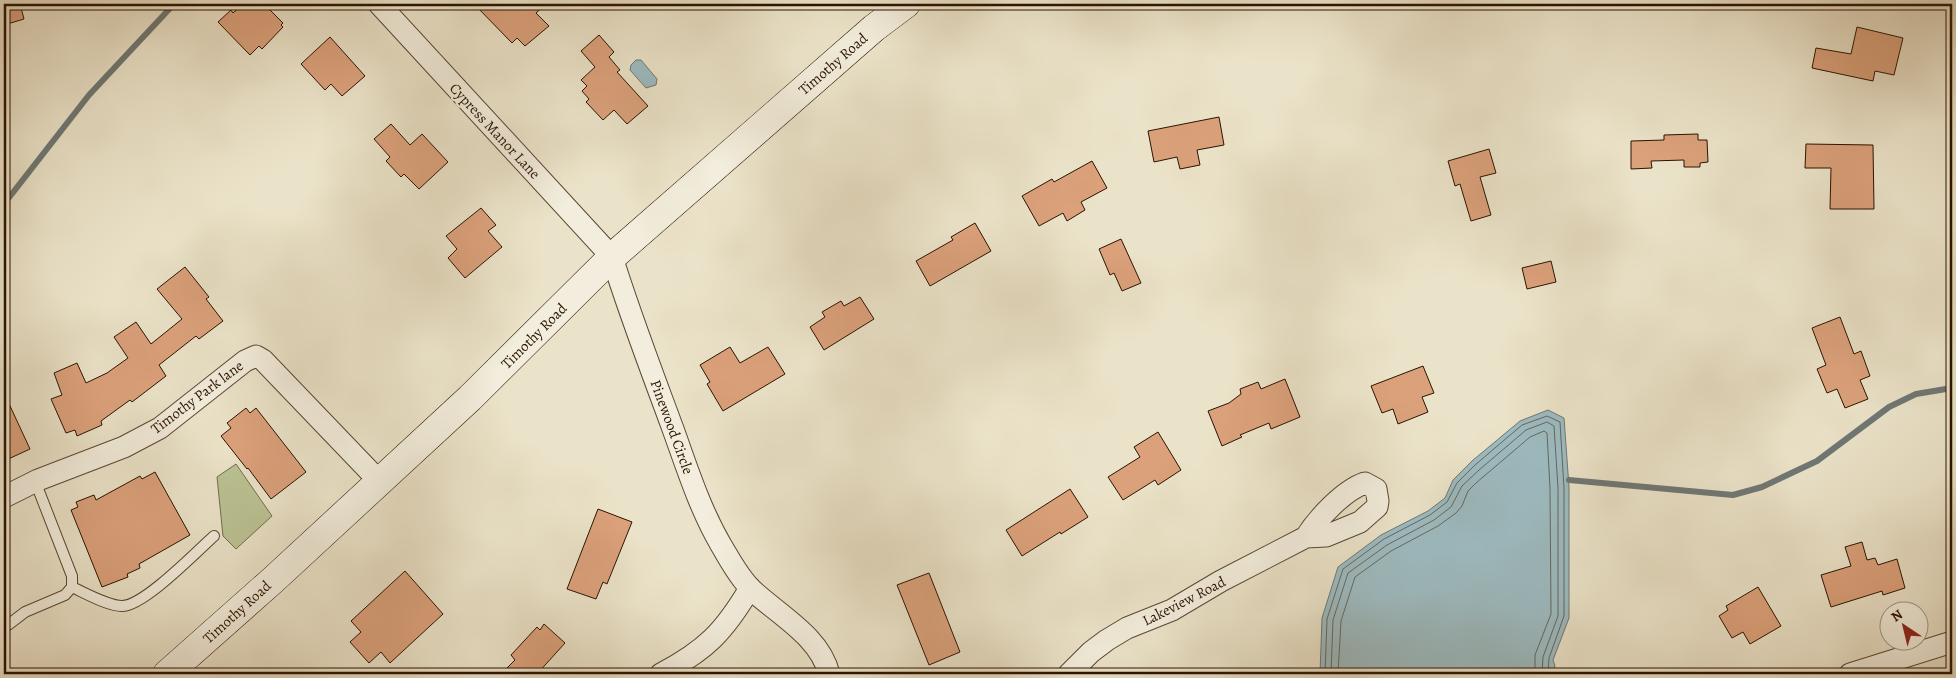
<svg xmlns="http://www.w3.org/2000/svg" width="1956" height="678" viewBox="0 0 1956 678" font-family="Alegreya,serif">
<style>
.green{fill:#bbc394;stroke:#726b4b}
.water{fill:#9dbbc1;stroke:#6f7875}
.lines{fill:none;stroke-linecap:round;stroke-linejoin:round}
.shore{stroke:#646762;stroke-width:1}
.stream{stroke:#6f7875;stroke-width:6}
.building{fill:#dba17b;stroke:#2a1302}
.service-casing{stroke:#5a4734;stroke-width:12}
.minor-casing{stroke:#5a4734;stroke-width:23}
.secondary-casing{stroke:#2a1302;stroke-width:29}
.service{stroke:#f2eddc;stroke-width:10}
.minor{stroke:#f2eddc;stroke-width:21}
.secondary{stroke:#f2eddc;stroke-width:28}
.labels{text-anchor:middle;stroke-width:4;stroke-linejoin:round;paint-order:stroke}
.street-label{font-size:15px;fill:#2a1302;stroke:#f2eddc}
</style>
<rect width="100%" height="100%" fill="#ebe3c9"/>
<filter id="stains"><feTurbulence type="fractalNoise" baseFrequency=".004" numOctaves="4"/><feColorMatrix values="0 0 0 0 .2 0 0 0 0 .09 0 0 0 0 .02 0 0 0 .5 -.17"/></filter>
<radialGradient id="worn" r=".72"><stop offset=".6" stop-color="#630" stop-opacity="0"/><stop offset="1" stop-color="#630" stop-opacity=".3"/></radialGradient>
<path class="green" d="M236,464L272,516L236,549L223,536L217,477Z"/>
<g class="water">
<path d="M636,60H641L657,79L656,85L646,88L630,70L631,65Z"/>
<path d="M1548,410L1564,418L1569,487V618L1553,660L1555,666L1553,674H1320L1322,618L1338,567L1381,535L1428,511L1445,498L1453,480L1472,461L1520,421Z"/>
</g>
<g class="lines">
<g class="shore">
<path d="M1325,674L1327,619L1343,569L1384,539L1430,515L1447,502L1457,483L1475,465L1522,425L1547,416L1560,422L1564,488V616L1549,658L1548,674"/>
<path d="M1331,674L1333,620L1348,573L1387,545L1434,520L1451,507L1462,486L1479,470L1526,430L1547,422L1554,426L1558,488V616L1543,657L1542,674"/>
<path d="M1338,674L1341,621L1355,577L1391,551L1438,526L1456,513L1462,506L1468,491L1476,483L1530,437L1544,431L1547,433L1550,488L1551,614L1535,655V674"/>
</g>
<g class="stream">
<path d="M4,204L89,95L174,4"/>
<path d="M1569,480L1733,495L1762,487L1817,461L1889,407L1916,394L1952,388"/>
</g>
</g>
<g class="building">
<path d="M4,4H20L24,19L4,25Z"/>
<path d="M243,4H264L283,23L281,25L283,27L262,49L259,46L250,55L218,22L231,10L233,13Z"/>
<path d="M474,4H546L536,13L549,26L525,46L517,38L512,43Z"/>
<path d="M1857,27L1903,38L1894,75L1875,71L1873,81L1812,68L1816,48L1851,54Z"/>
<path d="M599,35L614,52L609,57L620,70L617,72L648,106L627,124L614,110L603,120L586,102L589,99L582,91L587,86L581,80L595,67L581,51Z"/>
<path d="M330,37L365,76L342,96L331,84L325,90L301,64Z"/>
<path d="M1219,117L1224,145L1197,150L1200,165L1180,169L1177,157L1154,162L1148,131Z"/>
<path d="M391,124L410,145L422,134L448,162L419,189L404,174L401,177L386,161L390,157L374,139Z"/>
<path d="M1698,134V140H1707L1708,162L1700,163V167H1684V160L1651,161L1652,168L1631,169V141L1664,140V135Z"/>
<path d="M1806,144L1873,145L1874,209H1830L1831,168H1805Z"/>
<path d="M1489,149L1496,173L1480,177L1491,215L1471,221L1460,184L1455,186L1448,161Z"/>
<path d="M1092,161L1107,188L1081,202L1085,210L1067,221L1063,213L1039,226L1022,196L1052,179L1054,182Z"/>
<path d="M481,208L496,225L488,231L502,247L465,278L448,258L457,249L446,236Z"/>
<path d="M975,223L991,251L930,286L916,261L953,240L951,237Z"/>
<path d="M1121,239L1141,283L1122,291L1114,273L1110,275L1099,249Z"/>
<path d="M1551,261L1556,282L1527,289L1522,268Z"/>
<path d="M185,267L209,297L206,299L223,321L199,339L196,336L159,365L166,376L132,402L130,400L101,421L102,425L77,436L75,430L66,433L51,399L62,395L54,373L77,363L86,383L107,373L128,358L114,337L136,322L151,344L182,319L157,289Z"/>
<path d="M860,297L874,319L824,350L810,327L825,317L822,312L841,301L844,306Z"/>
<path d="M1840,317L1854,354L1861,351L1870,376L1860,380L1868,399L1845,408L1837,389L1827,393L1817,369L1826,365L1812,328Z"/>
<path d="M730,347L740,363L768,347L785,374L723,411L707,384L710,382L700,365Z"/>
<path d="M1423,366L1434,393L1422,397L1428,412L1398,424L1393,409L1382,413L1371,386Z"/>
<path d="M1285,379L1300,417L1271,429L1269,423L1240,435L1242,437L1222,446L1208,411L1229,403L1241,394L1240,389L1258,382L1261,389Z"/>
<path d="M4,393L30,449L4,461Z"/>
<path d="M246,408L250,413L256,408L306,472L271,499L248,468L247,469L221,436L231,428L227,423Z"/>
<path d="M1158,432L1181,470L1158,485L1155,480L1123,500L1108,477L1140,457L1134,447Z"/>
<path d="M155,472L190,535L139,564L140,568L127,574L128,577L102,587L71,510L78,507L76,502L94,495L96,500L140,476L142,479Z"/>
<path d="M1070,489L1088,517L1061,534L1060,532L1022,556L1006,530Z"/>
<path d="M598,509L632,522L607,584L603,582L596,599L567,589Z"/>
<path d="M1862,542L1867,560L1875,558L1878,565L1897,559L1905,588L1883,595L1882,591L1831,607L1821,575L1851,566L1845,547Z"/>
<path d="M405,571L443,614L390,663L381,652L369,663L350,642L361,632L351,621Z"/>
<path d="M929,573L960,652L929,665L897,585Z"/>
<path d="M1758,587L1781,626L1750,644L1743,632L1732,638L1719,616L1728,610L1726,606Z"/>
<path d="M544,624L565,643L537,674H501L515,660L511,655L537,627L540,630Z"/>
</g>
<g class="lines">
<defs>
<g id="service">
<path d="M72,587C85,593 108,606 122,606C144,606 196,552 214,536"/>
<path d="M4,628L25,612L65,595L72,587V576L35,481"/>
</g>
<g id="minor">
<path d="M379,4L612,257C630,315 652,372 673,429C687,468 700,509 721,545C730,560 738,576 751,589C777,614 820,636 829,674"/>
<path d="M4,497L38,480L124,447L160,428L245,361L256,356L263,360L380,482"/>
<path d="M661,674C706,650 724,632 750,588"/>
<path d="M1069,674L1091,652L1107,640L1127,628L1172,610L1221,581L1306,537L1326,536L1360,522L1377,507L1378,501L1376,489L1365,483C1344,490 1317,519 1306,537"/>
<path d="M1850,674L1952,642"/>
</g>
<path id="secondary" d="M167,674L273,580L470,398L612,257L874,28L906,4"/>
</defs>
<use href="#service" class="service-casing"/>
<use href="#minor" class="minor-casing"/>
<use href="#secondary" class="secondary-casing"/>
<use href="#service" class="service"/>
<use href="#minor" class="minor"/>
<use href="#secondary" class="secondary"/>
</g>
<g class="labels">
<g class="street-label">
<text transform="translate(833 64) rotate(-41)" y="5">Timothy Road</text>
<text transform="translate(495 131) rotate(47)" y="5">Cypress Manor Lane</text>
<text transform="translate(534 336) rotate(-45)" y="5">Timothy Road</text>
<text transform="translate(197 397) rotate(-37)" y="5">Timothy Park lane</text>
<text transform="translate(672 427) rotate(70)" y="5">Pinewood Circle</text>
<text transform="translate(1184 601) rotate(-27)" y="5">Lakeview Road</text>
<text transform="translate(237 612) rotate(-42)" y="5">Timothy Road</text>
</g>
</g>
<rect width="1956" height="678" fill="none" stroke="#ebe3c9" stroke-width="20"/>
<rect x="5" y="5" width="1946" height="668" fill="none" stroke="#2a1302" stroke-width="2.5"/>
<rect x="10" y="10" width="1936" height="658" fill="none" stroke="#2a1302"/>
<g transform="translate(1904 626) rotate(325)"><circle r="24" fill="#f2eddc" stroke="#a29685"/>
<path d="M0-4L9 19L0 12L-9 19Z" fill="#8f2418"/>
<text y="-8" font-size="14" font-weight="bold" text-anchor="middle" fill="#2a1302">N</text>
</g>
<rect width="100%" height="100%" filter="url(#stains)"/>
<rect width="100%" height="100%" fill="url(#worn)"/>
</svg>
